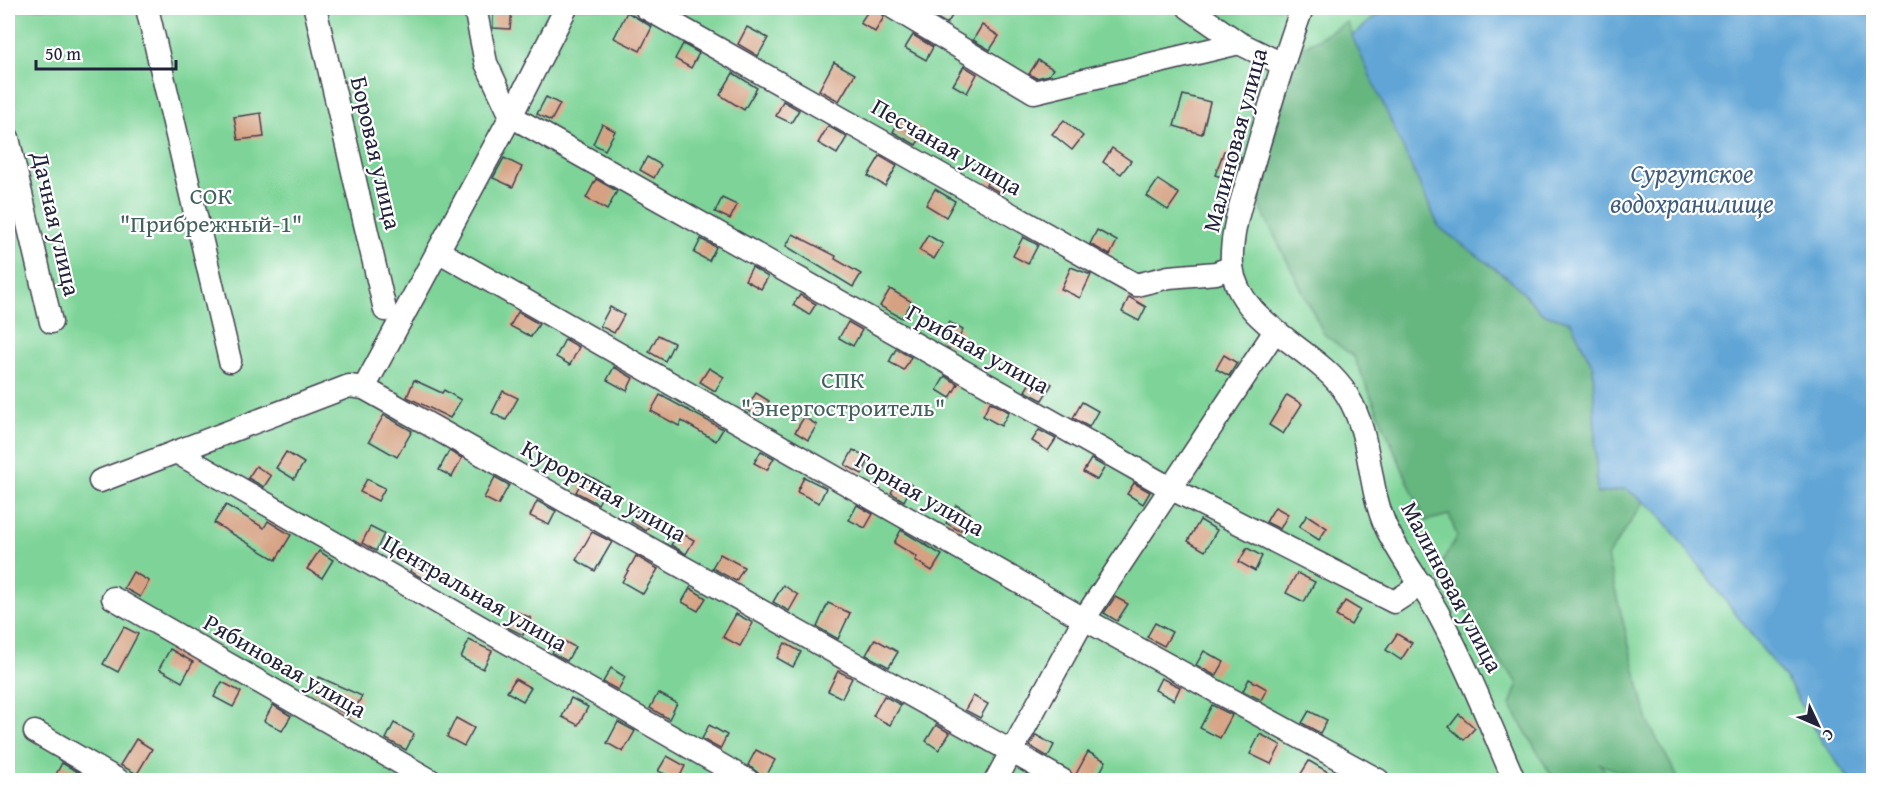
<svg xmlns="http://www.w3.org/2000/svg" width="1881" height="788" viewBox="0 0 1881 788" font-family="'Gentium Book Plus',serif">
<style>
.green{fill:#7ed498;stroke:#507b6a;stroke-width:1.5}
.forest{fill:#66b680;stroke:#446c5e;stroke-width:1.5}
.water{fill:#61a5d6;stroke:#426488;stroke-width:1.5}
.building{fill:#d5a182}
.lines{fill:none;stroke-linecap:round;stroke-linejoin:round}
.minor-casing{stroke:#403e4e;stroke-width:25}
.minor{stroke:#fff;stroke-width:22}
.labels{text-anchor:middle;stroke-width:4.5;stroke-linejoin:round;paint-order:stroke}
.street-label{font-size:24px;fill:#22223b;stroke:#fff}
.park-label{font-size:24px;fill:#42605c;stroke:#fff}
.water-label{font-size:26px;font-style:italic;fill:#3e5d81;stroke:#fff}
</style>
<rect width="100%" height="100%" fill="#fff"/>
<filter id="ink" filterUnits="userSpaceOnUse"><feTurbulence type="fractalNoise" baseFrequency=".0167" numOctaves="2"/><feDisplacementMap in="SourceGraphic" scale="12" xChannelSelector="R" yChannelSelector="G"/><feConvolveMatrix kernelMatrix="1 2 1 2 8 2 1 2 1" color-interpolation-filters="sRGB"/></filter>
<filter id="wash" filterUnits="userSpaceOnUse"><feTurbulence type="fractalNoise" baseFrequency=".008" numOctaves="4" result="noise"/><feDisplacementMap in="SourceGraphic" scale="24" xChannelSelector="R" yChannelSelector="G"/><feGaussianBlur stdDeviation="1.35" result="paint"/><feColorMatrix in="noise" values="0 0 0 0 0 0 0 0 0 0 0 0 0 0 0 0 0 1.4 0 .05"/><feComposite in="paint" operator="in"/></filter>
<g filter="url(#wash)">
<rect width="100%" height="100%" fill="#e7e0bc"/>
<path class="green" d="M8,8H1386L1513,282L1542,313L1571,322L1597,494L1626,489L1657,511L1790,685L1823,743L1850,780H8Z"/>
<path class="forest" d="M1347,22L1439,227L1513,282L1542,313L1571,322L1593,367L1597,494L1626,489L1644,502L1607,557L1648,722L1679,780H1636L1635,777L1600,764L1611,780H1554L1510,705L1518,683L1481,637L1441,565L1457,536L1449,515L1425,521L1354,357L1324,334L1258,203L1295,52Z"/>
<path class="water" d="M1386,8H1873V780H1850L1823,743L1790,685L1657,511L1626,489L1597,494L1593,367L1571,322L1542,313L1513,282L1439,227L1352,36Z"/>
<g id="blocks">
<g class="building">
<path d="M493,8L512,10L510,29L493,28Z"/>
<path d="M870,8L881,11L884,17L875,32L860,23Z"/>
<path d="M929,8H957L947,24L927,12Z"/>
<path d="M627,12L652,27L640,51L614,38Z"/>
<path d="M982,25L999,36L990,50L973,40Z"/>
<path d="M747,27L768,38L758,56L738,44Z"/>
<path d="M913,35L933,47L926,60L905,48Z"/>
<path d="M683,44L699,53L691,68L675,59Z"/>
<path d="M1038,60L1053,69L1049,75L1036,78L1029,74Z"/>
<path d="M834,62L855,74L839,101L819,90Z"/>
<path d="M964,66L977,74L967,93L953,85Z"/>
<path d="M733,73L757,88L744,110L720,95Z"/>
<path d="M1183,95L1210,102L1202,134L1174,126Z"/>
<path d="M546,97L560,104L551,121L537,114Z"/>
<path d="M783,101L799,110L791,123L776,116Z"/>
<path d="M261,113L264,137L238,140L234,117Z"/>
<path d="M901,117L925,131L916,145L893,132Z"/>
<path d="M1064,120L1083,136L1072,150L1052,134Z"/>
<path d="M602,124L615,131L605,150L593,144Z"/>
<path d="M828,126L847,137L837,154L818,143Z"/>
<path d="M1112,148L1131,161L1121,174L1103,162Z"/>
<path d="M1224,151L1241,157L1233,181L1215,175Z"/>
<path d="M880,156L897,166L885,186L868,176Z"/>
<path d="M647,157L661,165L654,178L640,170Z"/>
<path d="M504,158L522,167L513,187L493,178Z"/>
<path d="M992,173L1010,182L1003,194L986,185Z"/>
<path d="M596,179L617,191L607,210L586,198Z"/>
<path d="M1158,180L1179,194L1168,210L1147,196Z"/>
<path d="M935,189L955,201L946,217L926,205Z"/>
<path d="M722,198L737,205L730,219L715,212Z"/>
<path d="M1097,230L1117,241L1110,255L1090,244Z"/>
<path d="M793,234L836,256L835,259L861,274L853,287L786,246Z"/>
<path d="M928,235L943,244L934,259L919,250Z"/>
<path d="M1023,237L1038,245L1028,264L1013,256Z"/>
<path d="M701,239L716,247L709,261L694,253Z"/>
<path d="M752,267L768,277L761,289L745,280Z"/>
<path d="M1071,267L1091,275L1080,298L1061,289Z"/>
<path d="M890,289L912,302L902,318L880,306Z"/>
<path d="M800,295L816,304L809,315L793,305Z"/>
<path d="M1129,297L1146,307L1139,321L1122,312Z"/>
<path d="M610,307L624,315L614,333L600,326Z"/>
<path d="M518,312L539,324L531,337L510,326Z"/>
<path d="M848,322L862,330L853,346L839,338Z"/>
<path d="M949,322L963,330L954,346L940,339Z"/>
<path d="M658,335L674,343L665,361L649,352Z"/>
<path d="M565,339L579,347L570,365L556,357Z"/>
<path d="M896,349L911,357L904,370L889,362Z"/>
<path d="M1224,355L1237,363L1229,376L1216,369Z"/>
<path d="M614,367L633,378L627,391L607,380Z"/>
<path d="M709,368L724,377L715,391L700,382Z"/>
<path d="M1035,374L1052,384L1042,400L1025,391Z"/>
<path d="M945,376L958,384L950,398L937,390Z"/>
<path d="M414,380L442,393L444,390L461,400L450,418L407,397Z"/>
<path d="M503,391L518,398L506,420L492,413Z"/>
<path d="M756,393L769,401L759,417L746,409Z"/>
<path d="M660,395L723,429L716,441L682,421L679,426L651,411Z"/>
<path d="M1287,395L1302,404L1283,434L1269,425Z"/>
<path d="M990,402L1009,412L1001,426L983,416Z"/>
<path d="M1082,402L1098,411L1089,427L1073,418Z"/>
<path d="M384,415L412,431L397,457L369,441Z"/>
<path d="M804,417L817,425L808,440L795,432Z"/>
<path d="M1039,430L1056,439L1048,451L1032,441Z"/>
<path d="M853,450L870,458L862,474L845,465Z"/>
<path d="M449,451L462,458L452,477L439,470Z"/>
<path d="M761,451L774,458L767,470L754,463Z"/>
<path d="M286,452L304,463L294,479L276,468Z"/>
<path d="M1091,459L1105,467L1097,480L1083,472Z"/>
<path d="M256,466L271,476L264,487L248,478Z"/>
<path d="M586,474L608,486L598,504L576,492Z"/>
<path d="M495,477L509,485L498,505L484,498Z"/>
<path d="M804,477L826,488L819,503L797,492Z"/>
<path d="M899,478L912,485L904,501L891,493Z"/>
<path d="M367,479L385,488L378,501L360,492Z"/>
<path d="M1134,483L1150,492L1143,504L1127,494Z"/>
<path d="M537,501L556,511L549,525L530,516Z"/>
<path d="M226,505L264,528L268,521L291,535L276,560L214,523Z"/>
<path d="M857,505L873,514L865,528L849,520Z"/>
<path d="M956,505L970,513L960,531L946,523Z"/>
<path d="M1275,507L1288,514L1280,529L1266,522Z"/>
<path d="M638,508L654,517L646,531L631,522Z"/>
<path d="M1307,515L1327,528L1319,540L1299,527Z"/>
<path d="M1200,520L1217,530L1205,551L1188,541Z"/>
<path d="M370,527L384,534L376,551L362,543Z"/>
<path d="M901,530L942,555L932,571L915,560L917,557L894,543Z"/>
<path d="M592,532L612,542L595,571L576,560Z"/>
<path d="M679,532L694,540L686,554L671,545Z"/>
<path d="M1247,548L1262,556L1255,571L1239,562Z"/>
<path d="M319,551L333,560L322,578L307,569Z"/>
<path d="M720,554L744,567L736,581L712,568Z"/>
<path d="M636,556L658,569L643,594L622,582Z"/>
<path d="M415,563L432,572L427,581L410,571Z"/>
<path d="M133,572L149,581L140,597L124,588Z"/>
<path d="M1297,573L1315,582L1304,602L1286,593Z"/>
<path d="M783,585L798,595L789,611L773,602Z"/>
<path d="M690,588L706,598L698,611L682,602Z"/>
<path d="M1115,597L1128,604L1117,621L1104,613Z"/>
<path d="M1345,601L1360,610L1351,625L1336,616Z"/>
<path d="M828,603L850,613L838,639L817,627Z"/>
<path d="M515,611L531,618L523,635L507,627Z"/>
<path d="M736,614L753,623L740,646L723,637Z"/>
<path d="M1155,623L1172,632L1164,646L1147,637Z"/>
<path d="M124,627L138,634L118,672L103,664Z"/>
<path d="M1397,634L1412,643L1401,660L1386,650Z"/>
<path d="M560,639L575,647L567,661L552,653Z"/>
<path d="M875,639L898,652L889,667L866,655Z"/>
<path d="M469,640L492,651L483,669L461,658Z"/>
<path d="M785,643L801,652L793,667L777,658Z"/>
<path d="M170,649L193,662L182,682L159,669Z"/>
<path d="M1204,651L1224,662L1216,676L1196,665Z"/>
<path d="M611,668L625,677L618,690L603,682Z"/>
<path d="M838,671L852,678L842,698L828,691Z"/>
<path d="M319,677L362,696L351,716L334,708L336,704L312,691Z"/>
<path d="M1161,678L1180,687L1174,700L1155,690Z"/>
<path d="M515,679L531,688L523,701L507,692Z"/>
<path d="M1249,679L1267,689L1261,700L1243,691Z"/>
<path d="M222,682L241,692L233,707L214,697Z"/>
<path d="M658,693L677,703L669,719L650,708Z"/>
<path d="M884,696L901,705L890,725L873,716Z"/>
<path d="M973,696L988,704L980,718L965,710Z"/>
<path d="M571,698L588,707L578,725L562,717Z"/>
<path d="M273,705L291,716L282,731L264,721Z"/>
<path d="M1212,705L1232,715L1220,738L1200,728Z"/>
<path d="M1309,711L1327,720L1320,733L1302,723Z"/>
<path d="M1459,714L1475,728L1464,740L1449,727Z"/>
<path d="M456,718L474,728L464,746L447,737Z"/>
<path d="M618,722L635,731L623,752L607,743Z"/>
<path d="M394,723L414,734L406,750L386,739Z"/>
<path d="M709,725L727,735L720,749L702,739Z"/>
<path d="M936,725L950,733L939,750L926,741Z"/>
<path d="M1260,734L1281,745L1271,764L1250,754Z"/>
<path d="M1036,735L1054,745L1048,757L1030,746Z"/>
<path d="M136,739L152,749L137,774L120,765Z"/>
<path d="M756,750L775,760L764,780H760L758,773L748,765Z"/>
<path d="M1088,752L1106,761L1096,780H1083L1075,776Z"/>
<path d="M667,756L685,766L678,780L658,771Z"/>
<path d="M1309,761L1342,780H1297Z"/>
<path d="M62,763L92,780H53Z"/>
</g>
</g>
</g>
<g filter="url(#ink)">
<use href="#blocks" fill-opacity="0" stroke="#403e4e" stroke-width="1.5"/>
<g class="lines">
<defs>
<g id="minor">
<path d="M147,8L230,361"/>
<path d="M315,8L385,310"/>
<path d="M475,8L486,63L511,116L1170,488L1394,602L1422,584"/>
<path d="M646,8L1136,285L1169,277L1216,273L1232,267"/>
<path d="M894,8L1034,92L1239,43"/>
<path d="M1189,8L1239,43L1282,64"/>
<path d="M1302,8C1284,59 1268,111 1253,164C1243,197 1230,231 1232,266C1237,324 1319,349 1347,395C1372,435 1367,483 1385,525C1398,554 1423,586 1439,615C1468,669 1490,724 1514,780"/>
<path d="M8,138L51,322"/>
<path d="M438,251L1084,619L1378,780"/>
<path d="M364,388L511,116L566,8"/>
<path d="M176,452L747,780"/>
<path d="M100,481L349,386L364,388L1062,780"/>
<path d="M113,598L430,780"/>
<path d="M35,732L118,780"/>
<path d="M996,780L1084,619L1275,331"/>
</g>
</defs>
<use href="#minor" class="minor-casing"/>
<use href="#minor" class="minor"/>
</g>
</g>
<g class="labels">
<g class="street-label">
<text transform="translate(1235 140) rotate(-75)" y="8">Малиновая улица</text>
<text transform="translate(947 147) rotate(30)" y="8">Песчаная улица</text>
<text transform="translate(376 153) rotate(77)" y="8">Боровая улица</text>
<text transform="translate(56 224) rotate(77)" y="8">Дачная улица</text>
<text transform="translate(978 349) rotate(29)" y="8">Грибная улица</text>
<text transform="translate(604 491) rotate(29)" y="8">Курортная улица</text>
<text transform="translate(920 494) rotate(30)" y="8">Горная улица</text>
<text transform="translate(1452 587) rotate(62)" y="8">Малиновая улица</text>
<text transform="translate(475 593) rotate(30)" y="8">Центральная улица</text>
<text transform="translate(285 666) rotate(30)" y="8">Рябиновая улица</text>
</g>
<g class="park-label">
<text x="211" y="204">СОК<tspan x="211" dy="28">"Прибрежный-1"</tspan></text>
<text x="843" y="388">СПК<tspan x="843" dy="28">"Энергостроитель"</tspan></text>
</g>
<g class="water-label">
<text x="1692" y="182">Сургутское<tspan x="1692" dy="30">водохранилище</tspan></text>
</g>
</g>
<rect width="1881" height="788" fill="none" stroke="#fff" stroke-width="30"/>
<g transform="translate(1818 725) rotate(134)" stroke="#ffffff" stroke-width="4.5" paint-order="stroke">
<path d="M0-4.5L10 22L0 15L-10 22Z" fill="#22223b"/>
<text y="-9" font-size="16" font-weight="bold" text-anchor="middle" fill="#22223b">С</text>
</g>
<path d="M36 60v9h140v-9" fill="none" stroke="#22223b" stroke-width="3"/>
<text x="45" y="60" font-size="18" fill="#22223b" stroke="#ffffff" stroke-width="4.5" paint-order="stroke">50 m</text>
</svg>
